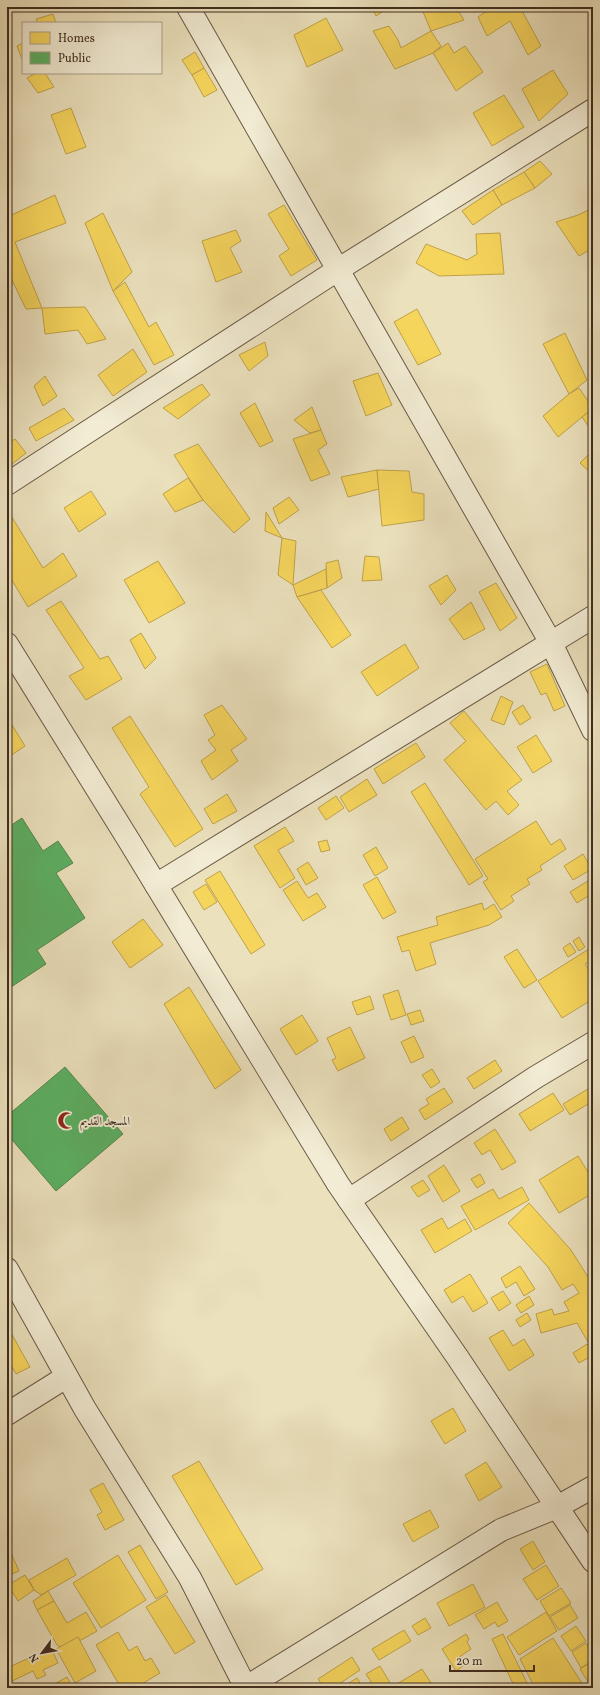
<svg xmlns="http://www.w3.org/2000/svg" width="600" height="1695" viewBox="0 0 600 1695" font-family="Vollkorn,Amiri,serif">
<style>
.homes{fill:#f6d55c;stroke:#bfa24a}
.public{fill:#5aae61;stroke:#52874d}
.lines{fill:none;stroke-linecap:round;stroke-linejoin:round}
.minor-casing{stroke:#6a5946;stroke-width:24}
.minor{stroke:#f2ecd4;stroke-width:22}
.labels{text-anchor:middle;stroke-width:4;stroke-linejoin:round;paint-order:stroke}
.poi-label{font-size:12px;fill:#3f2c1f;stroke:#f2ecd4;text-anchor:start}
</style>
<rect width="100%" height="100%" fill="#ebe1bd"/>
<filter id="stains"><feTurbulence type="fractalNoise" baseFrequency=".005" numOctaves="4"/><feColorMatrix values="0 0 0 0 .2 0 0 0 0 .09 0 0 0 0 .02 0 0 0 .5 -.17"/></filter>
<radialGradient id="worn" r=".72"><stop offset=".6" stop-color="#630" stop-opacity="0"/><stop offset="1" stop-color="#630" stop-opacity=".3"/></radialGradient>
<g class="homes">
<path d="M372,7H390L376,16Z"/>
<path d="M421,7H456L464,20L431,31Z"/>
<path d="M492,7H520L541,46L528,55L510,21L487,36L478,17Z"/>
<path d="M53,14L56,23H38L36,19Z"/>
<path d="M326,18L343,50L307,67L294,35Z"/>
<path d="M389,26L398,40L401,48L431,31L441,46L433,53L395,69L373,31Z"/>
<path d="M23,43V62L17,46Z"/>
<path d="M448,43L454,53L465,46L483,72L456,91L433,53Z"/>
<path d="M195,52L204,68L192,75L182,60Z"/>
<path d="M204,68L217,90L204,97L192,75Z"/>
<path d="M553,70L568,94L539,121L522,89Z"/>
<path d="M36,73H45L54,87L38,93L27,78Z"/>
<path d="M504,95L524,127L492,146L473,113Z"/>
<path d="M71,108L86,147L66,154L51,115Z"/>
<path d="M540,161L552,174L535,188L524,172Z"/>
<path d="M524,172L535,188L502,205L493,190Z"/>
<path d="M493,190L502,205L473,225L462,211Z"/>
<path d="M55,195L66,223L15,242L42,308L26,309L7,270V217Z"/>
<path d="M284,205L317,260L291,276L279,256L289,249L268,214Z"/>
<path d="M593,208V248L579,256L556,222L578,215Z"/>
<path d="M103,213L132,272L113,291L85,223Z"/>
<path d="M236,230L241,241L230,248L242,272L216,282L202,241Z"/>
<path d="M500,233L504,274L439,276L416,263L426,244L467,260L477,254L476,234Z"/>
<path d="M125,282L149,327L156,322L174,355L154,365L113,291Z"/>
<path d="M85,307L106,339L87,344L78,330L45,334L42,308Z"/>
<path d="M417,309L441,354L418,365L394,322Z"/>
<path d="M565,333L587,380L569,394L543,344Z"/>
<path d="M265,342L268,356L249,371L239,355Z"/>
<path d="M133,349L147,372L113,396L98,375Z"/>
<path d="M378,373L392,405L366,416L353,381Z"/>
<path d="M45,376L57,396L43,406L34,386Z"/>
<path d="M202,384L210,395L178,419L163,408Z"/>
<path d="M579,388L593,408L558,437L543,416L569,394Z"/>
<path d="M255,403L273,441L260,447L240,413Z"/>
<path d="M312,407L321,430L310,433L294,420Z"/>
<path d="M64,408L74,420L36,441L29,428Z"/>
<path d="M593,408V433L582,417Z"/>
<path d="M321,430L327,444L318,450L330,474L311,481L293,439Z"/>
<path d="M15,439L26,453L7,468V444Z"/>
<path d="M198,444L250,519L234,533L203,500L174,455Z"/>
<path d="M593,450V475L580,463Z"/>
<path d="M377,470L379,489L348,497L341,477Z"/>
<path d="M377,470L409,471L412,492L424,494V520L382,526Z"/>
<path d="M188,478L203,500L175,512L163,494Z"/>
<path d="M91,491L106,514L79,532L64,508Z"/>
<path d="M289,497L299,510L279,524L273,508Z"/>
<path d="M266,512L282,538L265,531Z"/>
<path d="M10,514L43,568L63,553L77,576L28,607L7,572V516Z"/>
<path d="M282,538L296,541L293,585L278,575Z"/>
<path d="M365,556L379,557L382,580L362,581Z"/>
<path d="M338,560L342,578L327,588L326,563Z"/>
<path d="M158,561L185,603L149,623L124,580Z"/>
<path d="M326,569L327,588L297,597L293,585Z"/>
<path d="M447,575L456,590L441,605L429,586Z"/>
<path d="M496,583L517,618L500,631L479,592Z"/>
<path d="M321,590L351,635L332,648L297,597Z"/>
<path d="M61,601L100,659L108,656L122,679L86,700L69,676L84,668L46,610Z"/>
<path d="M471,602L485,629L464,640L449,619Z"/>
<path d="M141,633L156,658L145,669L130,640Z"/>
<path d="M405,644L419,668L377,696L361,672Z"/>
<path d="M547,664L565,706L554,711L546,693L541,695L530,672Z"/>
<path d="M501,696L513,702L504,725L491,720Z"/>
<path d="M222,705L247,739L231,750L238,761L212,780L201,761L216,750L208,740L215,735L204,715Z"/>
<path d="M523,705L531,718L520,725L512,712Z"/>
<path d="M464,711L522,780L507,791L519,805L508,815L496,801L486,810L444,760L466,741L450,723Z"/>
<path d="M130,716L203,829L175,847L140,794L149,787L112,728Z"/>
<path d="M7,717L25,746L7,758Z"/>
<path d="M536,735L552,761L533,773L517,747Z"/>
<path d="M416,743L425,757L383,784L374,769Z"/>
<path d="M367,779L377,795L349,812L340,797Z"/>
<path d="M425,783L483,876L469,885L411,792Z"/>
<path d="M227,794L237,811L213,824L204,809Z"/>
<path d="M336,796L344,808L326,820L318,808Z"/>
<path d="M536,821L551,845L560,839L566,849L540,866L542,870L527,879L530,884L511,896L514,901L501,910L483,882L488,879L475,859Z"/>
<path d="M285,827L294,841L278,850L295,878L280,888L254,846Z"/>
<path d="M327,840L330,850L321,852L318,842Z"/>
<path d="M376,847L388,868L375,876L363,855Z"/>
<path d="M583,854L592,869L573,880L564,866Z"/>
<path d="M308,862L318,878L306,885L297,869Z"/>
<path d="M220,871L265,945L251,954L205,880Z"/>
<path d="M377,877L396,912L383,919L363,885Z"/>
<path d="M297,881L308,898L317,893L326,907L303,921L283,890Z"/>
<path d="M588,881L593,888V893L577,903L570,892Z"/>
<path d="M206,884L217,902L204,910L193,892Z"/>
<path d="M482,903L484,910L494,904L502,917L489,925L430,943L436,964L416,971L409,950L402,952L397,937L438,925L436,917Z"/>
<path d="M143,919L163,945L130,968L112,942Z"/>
<path d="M579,937L585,947L579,951L573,941Z"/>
<path d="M570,943L576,952L568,957L563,948Z"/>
<path d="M517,949L537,980L524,988L504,957Z"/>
<path d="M589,949L593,956V960L585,964L593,976V999L562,1018L538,981Z"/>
<path d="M189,987L241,1070L215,1089L164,1004Z"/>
<path d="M398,990L406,1015L391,1020L383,995Z"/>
<path d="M370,996L374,1009L357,1015L352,1002Z"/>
<path d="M420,1010L424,1021L411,1025L407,1014Z"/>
<path d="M302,1015L318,1041L296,1055L280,1029Z"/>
<path d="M350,1027L365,1058L338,1071L332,1060L336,1058L327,1038Z"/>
<path d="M414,1036L424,1057L411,1063L401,1042Z"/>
<path d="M495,1060L502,1071L474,1089L467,1078Z"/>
<path d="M432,1069L440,1082L431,1088L422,1075Z"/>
<path d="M593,1086V1101L570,1115L563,1104Z"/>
<path d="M444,1088L453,1102L425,1120L419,1110L429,1104L426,1099Z"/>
<path d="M553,1093L564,1110L530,1131L519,1114Z"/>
<path d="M402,1117L409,1129L391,1141L384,1129Z"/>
<path d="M495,1129L516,1162L502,1170L490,1150L482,1155L474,1143Z"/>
<path d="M578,1156L593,1180V1193L559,1213L539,1180Z"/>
<path d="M444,1165L460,1191L443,1202L428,1176Z"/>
<path d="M480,1174L485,1183L477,1188L471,1179Z"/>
<path d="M423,1180L430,1190L418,1197L411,1187Z"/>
<path d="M522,1187L529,1200L475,1230L461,1206L493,1189L499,1199Z"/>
<path d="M529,1203L571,1250L593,1285V1339L588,1342L577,1323L541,1333L536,1314L552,1309L554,1315L569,1311L564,1302L579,1293L573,1284L562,1290L548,1267L508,1223Z"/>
<path d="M442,1218L448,1229L465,1219L472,1231L435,1253L421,1230Z"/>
<path d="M520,1266L535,1289L524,1296L516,1282L506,1288L501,1278Z"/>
<path d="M470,1274L488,1303L473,1312L463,1296L452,1303L444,1290Z"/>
<path d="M503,1291L511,1303L499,1311L491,1298Z"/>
<path d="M529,1296L534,1305L521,1313L516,1305Z"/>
<path d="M527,1313L531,1320L520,1327L516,1320Z"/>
<path d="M9,1329L30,1367L16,1374L7,1358V1330Z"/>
<path d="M503,1330L513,1346L524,1339L534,1355L509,1371L489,1338Z"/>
<path d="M587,1344L593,1355L579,1363L573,1353Z"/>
<path d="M453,1408L466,1431L445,1444L431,1421Z"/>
<path d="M199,1461L263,1569L236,1585L172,1476Z"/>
<path d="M486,1462L502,1487L479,1501L465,1475Z"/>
<path d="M103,1483L124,1520L105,1530L97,1515L102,1512L90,1490Z"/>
<path d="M430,1510L439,1527L413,1542L403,1524Z"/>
<path d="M533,1541L545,1562L533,1570L520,1549Z"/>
<path d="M7,1544L19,1571L7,1576Z"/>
<path d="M140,1545L168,1592L156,1599L128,1552Z"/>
<path d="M118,1555L146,1600L101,1628L73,1583Z"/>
<path d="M67,1558L76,1575L41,1595L34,1590L29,1580Z"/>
<path d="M546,1565L559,1586L537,1600L523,1579Z"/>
<path d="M25,1575L34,1590L18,1601L8,1585Z"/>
<path d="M473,1584L485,1607L449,1626L437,1603Z"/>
<path d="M561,1588L571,1603L549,1616L540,1601Z"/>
<path d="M48,1591L54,1601L37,1610L33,1601Z"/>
<path d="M166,1595L195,1642L175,1654L146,1607Z"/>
<path d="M54,1601L67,1623L86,1612L97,1631L65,1649L57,1645L37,1610Z"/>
<path d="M497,1602L508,1621L498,1627L495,1622L484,1629L475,1615Z"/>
<path d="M570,1605L578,1618L559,1630L550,1617Z"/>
<path d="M546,1612L557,1631L519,1655L507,1637Z"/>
<path d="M425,1618L431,1628L418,1635L412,1626Z"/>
<path d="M576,1626L586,1641L571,1651L561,1636Z"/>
<path d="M404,1630L411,1641L379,1660L372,1649Z"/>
<path d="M118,1632L129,1651L137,1646L145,1661L151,1658L160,1673L135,1688H121L96,1645Z"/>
<path d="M466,1634L469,1639L467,1642L471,1649L458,1658L463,1666L456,1671L442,1649Z"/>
<path d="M503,1634L528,1685L523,1688H515L492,1639Z"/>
<path d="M78,1637L96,1671L75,1683L56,1649Z"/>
<path d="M553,1638L585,1688H535L520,1659Z"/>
<path d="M586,1643L593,1654V1660L581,1668L572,1652Z"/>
<path d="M51,1648L58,1663L43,1670L46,1675L37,1679L33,1671L10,1682L7,1675V1668Z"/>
<path d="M352,1657L360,1670L333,1688H324L318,1679Z"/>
<path d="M593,1661V1688H592L580,1669Z"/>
<path d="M380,1666L393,1688H375L366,1674Z"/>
<path d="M422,1669L433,1686L429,1688H399L397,1684Z"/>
<path d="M67,1677L73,1688H55L53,1685Z"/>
<path d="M357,1678L363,1688H341Z"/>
</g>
<g class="public">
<path d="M22,818L43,851L58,841L73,863L56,873L85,918L37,950L46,964L11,987L7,980V828Z"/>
<path d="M65,1067L123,1134L56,1191L7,1134V1116Z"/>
</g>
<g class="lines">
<defs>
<g id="minor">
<path d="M188,7L551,643L593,730"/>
<path d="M7,484L339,269L593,110"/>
<path d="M7,644L128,839L338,1184L458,1358L593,1561"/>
<path d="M156,885L593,617"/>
<path d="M349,1200L536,1077L593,1043"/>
<path d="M7,1269L85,1409L190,1578L246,1688"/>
<path d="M7,1414L66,1377"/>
<path d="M245,1688L501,1530L557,1507L593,1487"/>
</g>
</defs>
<use href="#minor" class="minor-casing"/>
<use href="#minor" class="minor"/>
</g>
<defs>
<symbol id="mosque-bare" viewBox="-9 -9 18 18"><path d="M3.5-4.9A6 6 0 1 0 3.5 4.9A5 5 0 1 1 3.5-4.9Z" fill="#8f2418" stroke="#f2ecd4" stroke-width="2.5" paint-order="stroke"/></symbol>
</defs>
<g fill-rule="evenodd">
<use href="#mosque-bare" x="54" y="1108" width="25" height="25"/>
</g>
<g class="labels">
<g class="poi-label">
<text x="80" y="1125">المسجد القديم</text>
</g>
</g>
<rect width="600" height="1695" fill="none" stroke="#ebe1bd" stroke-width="24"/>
<rect x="8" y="8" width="584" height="1679" fill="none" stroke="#3f2c1f" stroke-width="2"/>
<rect x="12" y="12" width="576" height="1671" fill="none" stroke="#3f2c1f"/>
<rect x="22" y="22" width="140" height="52" fill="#f2ecd4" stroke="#aa9f8c"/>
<rect x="30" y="32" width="20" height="12" fill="#f6d55c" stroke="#aa9f8c"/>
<text x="58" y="42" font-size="12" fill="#3f2c1f">Homes</text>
<rect x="30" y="52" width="20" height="12" fill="#5aae61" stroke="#aa9f8c"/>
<text x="58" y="62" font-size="12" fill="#3f2c1f">Public</text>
<g transform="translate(42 1653) rotate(238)" stroke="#f2ecd4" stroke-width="3" paint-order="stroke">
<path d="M0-3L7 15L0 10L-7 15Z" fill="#3f2c1f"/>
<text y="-6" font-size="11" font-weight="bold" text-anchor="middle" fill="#3f2c1f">N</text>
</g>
<path d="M450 1665v6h84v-6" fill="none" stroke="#3f2c1f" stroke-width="2"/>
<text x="456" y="1665" font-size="12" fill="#3f2c1f" stroke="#f2ecd4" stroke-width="3" paint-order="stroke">20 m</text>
<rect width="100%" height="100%" filter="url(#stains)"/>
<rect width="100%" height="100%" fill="url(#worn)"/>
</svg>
